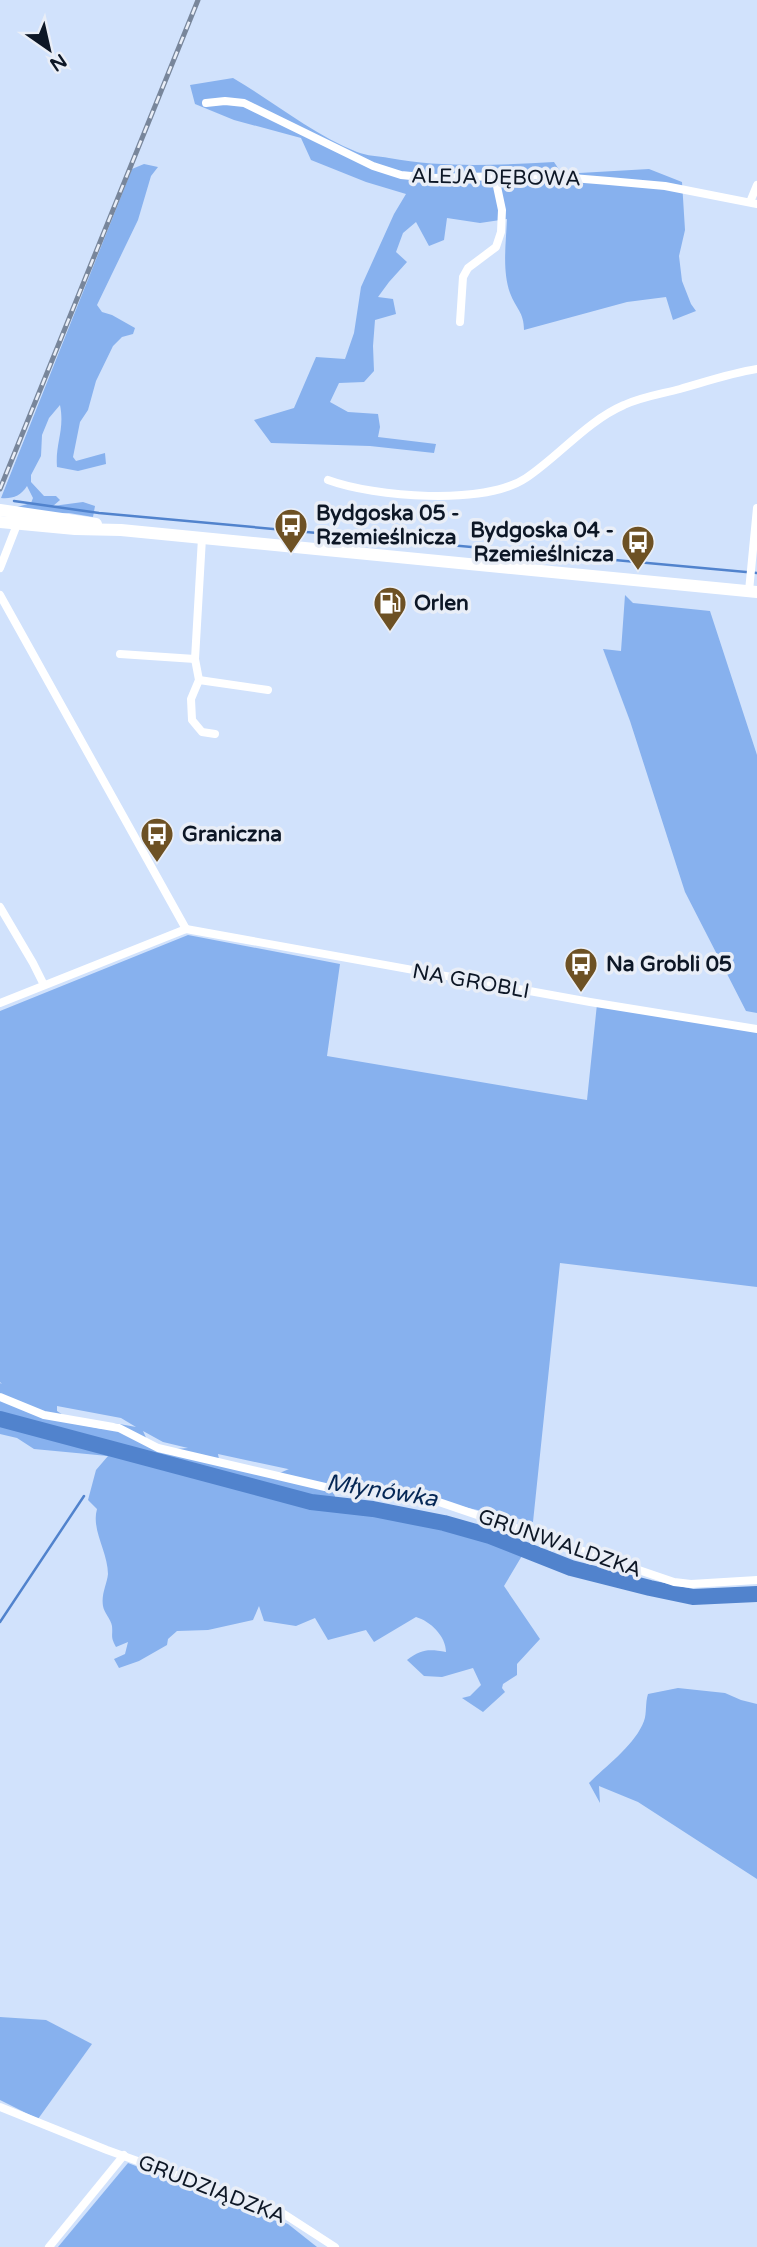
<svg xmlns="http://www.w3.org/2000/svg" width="757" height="2247" viewBox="0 0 757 2247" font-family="'Varela Round',sans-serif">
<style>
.green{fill:#87b1ee;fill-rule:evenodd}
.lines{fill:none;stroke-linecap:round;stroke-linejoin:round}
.stream{stroke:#5183cd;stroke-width:2.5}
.river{stroke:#5183cd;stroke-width:16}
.minor{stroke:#fff;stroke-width:8}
.primary{stroke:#fff;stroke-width:12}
.rail-casing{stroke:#78869b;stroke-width:5}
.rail{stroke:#e9eef7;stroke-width:2.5;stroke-dasharray:8;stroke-linecap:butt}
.labels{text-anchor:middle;stroke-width:7;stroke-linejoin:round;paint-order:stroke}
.street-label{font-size:21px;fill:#0d1726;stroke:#e9eef7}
.poi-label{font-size:21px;font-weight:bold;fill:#0d1726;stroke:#e9eef7;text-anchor:start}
.water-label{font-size:23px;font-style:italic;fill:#052755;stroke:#e9eef7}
</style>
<rect width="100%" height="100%" fill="#d1e2fc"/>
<g class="green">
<path d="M233,78C274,102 312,134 357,152C367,156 378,156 389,158C443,168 499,165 554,162L562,174L649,169L682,182L685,230L679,256L682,281L691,304L696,311L673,320L666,297L627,302L524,330C524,312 516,309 510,293C502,270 506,243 507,219L480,223L447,218L444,240L429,246L416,222L403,233L396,252L407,262L389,282L378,297L393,299L396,314L375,320L373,346L374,371L364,382L339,383L330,402L348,412L378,414L380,427L378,437L436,444L434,453L370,446L271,443L254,420L294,408L316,357L345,359L354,333L361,287L394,214L406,194L366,182L311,160L301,138L234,120L195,104L190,85Z"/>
<path d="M144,164L158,167L151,176L138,220L97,305L102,312L112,315L135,328L133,334L122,337L113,346L96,381L88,410L80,422L73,457L76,461L105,453L106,464L78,471L57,467C55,444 65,430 60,405L49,418L42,435L41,456L31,475V482L44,496H56L60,500L53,506L83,502L95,506L93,517L69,513L46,514L17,507L31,503L33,498L27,486C21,496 12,499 1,498L132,169Z"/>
<path d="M625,595L633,603L710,611L757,755V1013L746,1011L685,892L630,721L603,649L621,651Z"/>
<path d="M188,935L340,964L327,1056L587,1100L597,1004L757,1030V1287L560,1263L533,1522L329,1478L336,1500L402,1508L454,1520L529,1544L504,1586L540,1639L517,1664V1675L503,1684L502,1688L505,1692L483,1712L462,1698L470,1696L481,1685L473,1668L442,1677L424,1676L407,1660C421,1649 429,1649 446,1652C446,1636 430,1621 416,1617L374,1642L366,1630L328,1640L315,1618L296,1626L264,1621L259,1606L253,1620L208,1630L177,1631L168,1639L167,1645L139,1661L119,1668L114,1659L125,1654L128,1642L116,1647C110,1636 113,1637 112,1626C111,1619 104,1613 103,1606C101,1594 107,1584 108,1574C108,1552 91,1530 97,1509L88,1500L96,1470L108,1456L34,1449L17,1438L0,1434V1383L2,1384L0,1382V1011ZM57,1406L121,1418L136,1427L114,1423L102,1429L77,1424L57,1411ZM143,1431L163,1442L188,1448L161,1450L149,1444ZM218,1454L288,1469H289L275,1475L220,1465Z"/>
<path d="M678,1688L725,1693L741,1700L757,1704V1879L638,1802L599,1786L600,1803L589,1783C607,1765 635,1745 644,1721C647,1713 645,1703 648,1694Z"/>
<path d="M0,2017L46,2020L92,2044L38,2119L0,2100Z"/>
<path d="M128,2163L288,2224L317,2247H58Z"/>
</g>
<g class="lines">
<g class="stream">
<path d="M14,501L99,513L757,573"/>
<path d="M0,1622L84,1496"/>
</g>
<path class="river" d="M0,1419L311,1502L373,1509L444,1523L490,1536L571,1568L650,1588L693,1597L757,1594"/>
<g class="minor">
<path d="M206,103L225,101L244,103L373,166L401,175L432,178L535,175L609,181L665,186L757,204"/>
<path d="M750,202L757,185"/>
<path d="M460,322L463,277L468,268L496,247L501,232L502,210L495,177"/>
<path d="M328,480C374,497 484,506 526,478C559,456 587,421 624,405C641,397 661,394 680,389C705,382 731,373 757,369"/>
<path d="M202,538L195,659L199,680L191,699L192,720L202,732L215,734"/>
<path d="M0,568L18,522"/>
<path d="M749,591L757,508"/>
<path d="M0,595L186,929"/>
<path d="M120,654L195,659"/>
<path d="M199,680L268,690"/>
<path d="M0,907L33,963L44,985"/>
<path d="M186,929L590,1002L757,1029"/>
<path d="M0,1003L186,929"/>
<path d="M0,1397L44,1415L119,1428L158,1448L325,1487L436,1501L674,1582L691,1584L757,1580"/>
<path d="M0,2107L107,2150L284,2214L335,2247"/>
<path d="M49,2247L124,2155"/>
</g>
<g class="primary">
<path d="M0,510L96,524"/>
<path d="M0,522L75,529L121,530L757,592"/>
</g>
<defs>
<path id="rail" d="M0,489L198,0"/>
</defs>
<use href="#rail" class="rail-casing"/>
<use href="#rail" class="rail"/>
</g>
<defs>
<symbol id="bus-pin" viewBox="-11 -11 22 30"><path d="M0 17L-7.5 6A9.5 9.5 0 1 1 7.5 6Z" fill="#6d5124" stroke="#e9eef7"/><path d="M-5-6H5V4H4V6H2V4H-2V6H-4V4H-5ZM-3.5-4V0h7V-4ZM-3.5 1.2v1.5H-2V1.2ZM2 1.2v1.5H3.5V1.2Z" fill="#fff"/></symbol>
<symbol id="fuel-pin" viewBox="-11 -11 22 30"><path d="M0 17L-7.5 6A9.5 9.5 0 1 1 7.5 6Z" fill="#6d5124" stroke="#e9eef7"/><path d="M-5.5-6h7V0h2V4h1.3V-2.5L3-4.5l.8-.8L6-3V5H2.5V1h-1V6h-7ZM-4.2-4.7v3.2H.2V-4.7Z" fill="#fff"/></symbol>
</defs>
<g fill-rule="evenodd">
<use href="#bus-pin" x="272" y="506" width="38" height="52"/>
<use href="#bus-pin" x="619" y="523" width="38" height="52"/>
<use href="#fuel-pin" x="371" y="584" width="38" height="52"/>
<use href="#bus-pin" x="138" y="815" width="38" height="52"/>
<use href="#bus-pin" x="562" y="945" width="38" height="52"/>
</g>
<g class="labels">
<g class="street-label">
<text transform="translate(496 177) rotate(1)" y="7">ALEJA DĘBOWA</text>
<text transform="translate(471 981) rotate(10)" y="7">NA GROBLI</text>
<text transform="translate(560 1543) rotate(19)" y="7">GRUNWALDZKA</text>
<text transform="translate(212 2189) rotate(21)" y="7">GRUDZIĄDZKA</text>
</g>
<g class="poi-label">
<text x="316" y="520">Bydgoska 05 -<tspan x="316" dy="24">Rzemieślnicza</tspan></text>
<text x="614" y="537" text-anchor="end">Bydgoska 04 -<tspan x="614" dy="24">Rzemieślnicza</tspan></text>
<text x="414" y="610">Orlen</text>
<text x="182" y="841">Graniczna</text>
<text x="606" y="971">Na Grobli 05</text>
</g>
<g class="water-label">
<text transform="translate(382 1490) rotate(9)" y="8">Młynówka</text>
</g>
</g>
<g transform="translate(49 49) rotate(146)" stroke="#e9eef7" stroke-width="5" paint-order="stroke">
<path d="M0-5L12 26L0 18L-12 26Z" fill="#0d1726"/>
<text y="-10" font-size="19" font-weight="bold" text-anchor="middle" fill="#0d1726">N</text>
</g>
</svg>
